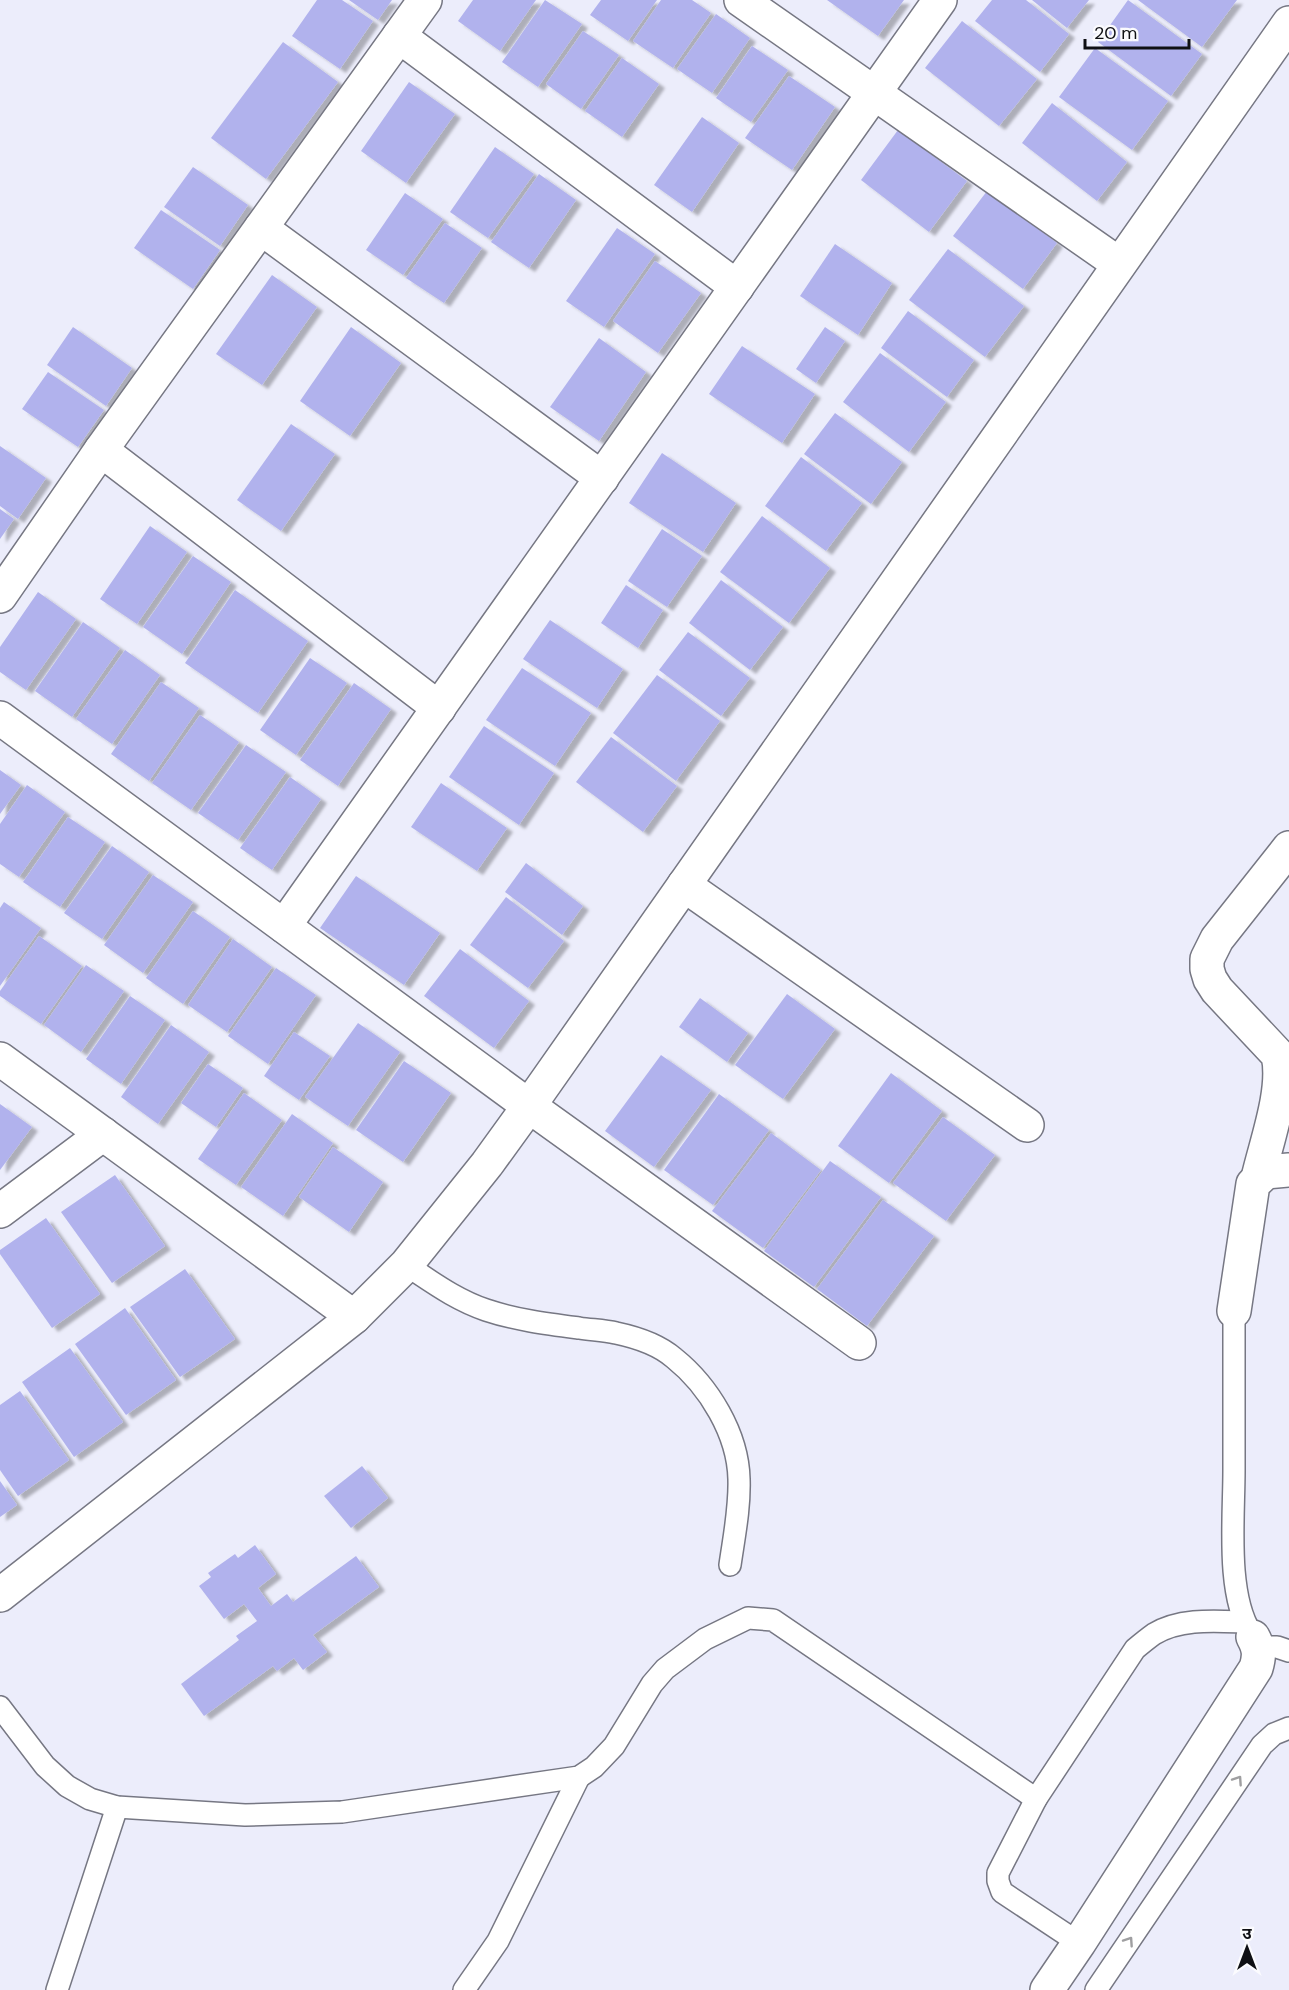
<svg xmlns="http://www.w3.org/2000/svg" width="1289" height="1990" viewBox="0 0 1289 1990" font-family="'DM Sans','Noto Sans Devanagari',sans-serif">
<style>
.building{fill:#b1b2ed;filter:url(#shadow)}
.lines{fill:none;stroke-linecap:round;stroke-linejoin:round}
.lane-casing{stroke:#767783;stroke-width:24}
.street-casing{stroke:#767783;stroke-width:36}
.secondary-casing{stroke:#767783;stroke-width:36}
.lane{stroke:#fff;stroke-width:21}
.street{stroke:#fff;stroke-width:33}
.secondary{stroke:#fff;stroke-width:33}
.oneway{stroke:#9f9fa1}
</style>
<defs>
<filter id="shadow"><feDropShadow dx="6" dy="4" stdDeviation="1.5" flood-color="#0004"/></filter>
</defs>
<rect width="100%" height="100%" fill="#ecedfb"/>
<g class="building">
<path d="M317,0H342L373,21L340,69L292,36Z"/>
<path d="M349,0H392L378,20Z"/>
<path d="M473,0H536L500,51L458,21Z"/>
<path d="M545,0L582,24L538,87L502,62Z"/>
<path d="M601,0H657L628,41L590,15Z"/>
<path d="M661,0H692L711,13L673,68L633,41Z"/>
<path d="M827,0H904L878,36Z"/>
<path d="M992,0H1026L1069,34L1040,72L975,21Z"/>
<path d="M1032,0H1089L1067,28Z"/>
<path d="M1128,0L1202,54L1171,96L1098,42Z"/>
<path d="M1138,0H1237L1202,47Z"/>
<path d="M716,14L750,38L712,93L677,69Z"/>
<path d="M962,21L1037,79L999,126L925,68Z"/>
<path d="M583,31L619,55L581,109L546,84Z"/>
<path d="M283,42L338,82L266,179L211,138Z"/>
<path d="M752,46L788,70L751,122L716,98Z"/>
<path d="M1095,48L1168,101L1132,150L1059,97Z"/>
<path d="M622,58L659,84L622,137L585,111Z"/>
<path d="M789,76L835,107L792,170L745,138Z"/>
<path d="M409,82L455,114L406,183L361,151Z"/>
<path d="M1052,103L1127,162L1097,201L1022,143Z"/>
<path d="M702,117L739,143L692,212L654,185Z"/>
<path d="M898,130L967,181L929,232L861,180Z"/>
<path d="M495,147L534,174L488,238L450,212Z"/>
<path d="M193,167L248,205L220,246L164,207Z"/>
<path d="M539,174L576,200L529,268L491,242Z"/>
<path d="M987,191L1057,243L1023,289L953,236Z"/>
<path d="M405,193L443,219L403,275L366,250Z"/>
<path d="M161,210L220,250L193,289L134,248Z"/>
<path d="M445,223L482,248L444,303L406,278Z"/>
<path d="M617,228L655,254L604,327L566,301Z"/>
<path d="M835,244L892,283L858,335L800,296Z"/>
<path d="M948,249L1024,306L985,357L909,300Z"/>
<path d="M655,261L701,293L658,353L613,321Z"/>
<path d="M272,275L317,307L262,385L216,354Z"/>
<path d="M908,311L974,360L947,397L881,348Z"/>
<path d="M73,327L132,368L106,406L47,365Z"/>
<path d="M351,327L401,363L350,436L300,401Z"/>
<path d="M825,327L845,341L816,383L796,369Z"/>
<path d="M599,338L646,372L599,441L550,407Z"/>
<path d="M742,346L815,394L782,443L709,394Z"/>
<path d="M880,353L946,402L909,452L843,402Z"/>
<path d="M48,372L104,410L78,447L22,409Z"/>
<path d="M835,413L902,462L871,504L804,454Z"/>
<path d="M291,424L335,454L281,531L237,500Z"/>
<path d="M0,446L46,478L18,519L0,506Z"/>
<path d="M662,453L736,503L703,552L629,503Z"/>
<path d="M801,457L862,503L826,551L765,506Z"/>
<path d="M0,509L14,519L0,539Z"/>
<path d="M762,516L830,568L789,623L720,572Z"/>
<path d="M150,526L187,552L137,624L100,599Z"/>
<path d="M662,529L702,556L667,607L628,581Z"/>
<path d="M193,556L231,582L182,654L143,627Z"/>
<path d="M721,580L783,627L750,670L689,623Z"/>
<path d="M626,585L663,610L638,648L601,623Z"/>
<path d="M235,590L308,641L258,713L185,663Z"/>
<path d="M38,592L76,619L26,690L0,672V647Z"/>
<path d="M550,620L623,669L597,708L523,659Z"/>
<path d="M83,622L120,648L72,717L35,691Z"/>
<path d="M688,632L750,678L721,716L659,670Z"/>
<path d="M125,650L160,675L112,744L76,719Z"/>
<path d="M310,658L347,683L296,755L260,730Z"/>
<path d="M522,668L591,713L555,766L486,720Z"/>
<path d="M657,675L720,721L676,781L613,733Z"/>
<path d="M161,682L199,708L149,781L111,754Z"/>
<path d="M354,683L391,709L338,786L300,760Z"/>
<path d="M200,715L239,742L191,810L152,783Z"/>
<path d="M484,726L554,773L519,825L449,777Z"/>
<path d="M611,737L677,786L643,832L576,782Z"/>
<path d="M246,745L286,772L238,840L198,813Z"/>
<path d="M0,770L21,785L0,814Z"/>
<path d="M290,777L321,799L272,870L240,848Z"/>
<path d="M441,783L507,828L477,871L411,827Z"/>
<path d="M27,785L65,812L19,877L0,864V824Z"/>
<path d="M68,817L105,842L60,907L23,882Z"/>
<path d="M112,846L149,872L102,939L64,913Z"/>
<path d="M526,863L583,906L562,935L505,892Z"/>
<path d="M153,875L193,902L143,973L104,945Z"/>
<path d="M356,876L440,933L404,985L320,928Z"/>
<path d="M506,897L564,941L528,988L470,945Z"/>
<path d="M4,902L41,928L0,986V908Z"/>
<path d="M193,911L230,937L183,1004L146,978Z"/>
<path d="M39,936L82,966L41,1024L0,996V991Z"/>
<path d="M233,939L272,967L227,1032L188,1005Z"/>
<path d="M460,949L529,1001L494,1048L424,996Z"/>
<path d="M86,965L124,991L81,1052L44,1025Z"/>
<path d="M276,968L316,995L268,1064L228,1036Z"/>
<path d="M787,994L835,1029L783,1099L735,1065Z"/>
<path d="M130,996L165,1020L121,1084L86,1059Z"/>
<path d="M700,998L748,1033L727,1062L679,1027Z"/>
<path d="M358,1023L400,1052L348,1126L305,1097Z"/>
<path d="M171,1025L209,1052L158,1124L121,1097Z"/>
<path d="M294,1032L330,1056L299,1100L264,1076Z"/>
<path d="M661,1055L711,1090L654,1167L605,1131Z"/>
<path d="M404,1061L451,1093L403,1162L356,1130Z"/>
<path d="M208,1064L243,1088L216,1127L181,1103Z"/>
<path d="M891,1073L942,1111L889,1183L838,1146Z"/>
<path d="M244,1093L282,1120L236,1185L198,1159Z"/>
<path d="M719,1094L769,1130L713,1205L664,1170Z"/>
<path d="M0,1104L32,1127L0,1170Z"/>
<path d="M292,1114L333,1143L283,1216L241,1187Z"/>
<path d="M943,1117L995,1155L946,1221L893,1183Z"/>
<path d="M771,1133L821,1170L763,1248L712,1211Z"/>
<path d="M333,1147L383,1182L349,1232L299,1197Z"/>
<path d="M830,1161L881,1197L814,1287L764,1251Z"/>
<path d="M115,1175L165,1246L112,1283L61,1212Z"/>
<path d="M883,1200L934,1236L867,1326L817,1289Z"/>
<path d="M46,1218L100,1294L52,1328L0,1254V1250Z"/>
<path d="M185,1269L235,1339L180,1377L130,1307Z"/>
<path d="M125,1308L176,1380L126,1415L75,1344Z"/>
<path d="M70,1348L123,1422L74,1457L22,1382Z"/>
<path d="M20,1391L69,1460L18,1496L0,1470V1405Z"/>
<path d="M362,1466L388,1498L351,1528L324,1496Z"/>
<path d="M0,1481L17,1505L0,1517Z"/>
<path d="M255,1545L276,1574L258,1588L271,1606L287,1594L293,1602L356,1556L379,1587L313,1635L327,1652L303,1670L294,1658L277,1671L273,1666L204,1716L181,1684L239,1640L236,1636L257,1621L244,1604L224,1619L199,1586L211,1577L208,1573L235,1554L238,1558Z"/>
</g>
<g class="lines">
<defs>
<g id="lane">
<path d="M406,1265C432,1282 456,1300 486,1310C516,1320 548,1324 579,1328C591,1330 604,1330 616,1333C635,1337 659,1345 674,1358C709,1386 738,1434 739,1479C740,1508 734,1537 730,1565"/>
<path d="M1234,1311C1234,1364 1234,1418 1234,1471C1234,1518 1226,1594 1251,1633"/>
<path d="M1259,1647H1277L1289,1651"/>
<path d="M0,1707L45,1766L67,1786L90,1799L117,1807L245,1815L342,1812L579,1777L594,1767L614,1746L652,1684L665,1669L705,1639L748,1618L773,1620L1036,1799"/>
<path d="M1079,1943L1002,1892L998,1881V1873L1036,1799L1135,1649C1141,1644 1147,1639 1154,1634C1180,1618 1215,1621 1244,1622"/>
<path d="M57,1990L117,1807"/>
<path d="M464,1990L498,1941L579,1777"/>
<path d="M1096,1990L1262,1745L1274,1734L1289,1728"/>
</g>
<g id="street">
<path d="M741,0L1119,264"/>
<path d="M399,36L737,287"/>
<path d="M261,228L602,478"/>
<path d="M101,450L439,708"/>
<path d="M0,596L101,450L425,0"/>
<path d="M0,718L529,1106L859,1343"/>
<path d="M684,885L1027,1125"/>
<path d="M284,926L940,0"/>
<path d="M0,1059L354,1317"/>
<path d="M1258,1178C1266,1143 1286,1090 1278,1055L1217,990L1210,979L1207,969V959L1217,939L1289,848"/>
<path d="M0,1211L103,1134"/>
<path d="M1234,1311L1253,1184L1266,1172L1289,1170"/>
<path d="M1047,1990L1079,1943L1256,1668C1260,1655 1259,1648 1253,1637"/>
</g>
<path id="secondary" d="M0,1595L354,1317L406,1265L487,1164L529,1106L1289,23"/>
</defs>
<use href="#lane" class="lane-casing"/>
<use href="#street" class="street-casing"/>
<use href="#secondary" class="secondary-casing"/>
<use href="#lane" class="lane"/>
<use href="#street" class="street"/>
<use href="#secondary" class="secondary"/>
</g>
<defs><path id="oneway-chevron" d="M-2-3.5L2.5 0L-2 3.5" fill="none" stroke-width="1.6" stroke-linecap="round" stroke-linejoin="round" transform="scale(1.5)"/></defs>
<g class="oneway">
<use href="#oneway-chevron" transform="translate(1238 1780) rotate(-56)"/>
<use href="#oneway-chevron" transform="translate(1129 1941) rotate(-56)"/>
</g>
<g transform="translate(1247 1948)" stroke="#fbfbfe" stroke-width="4.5" paint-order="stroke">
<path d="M0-4.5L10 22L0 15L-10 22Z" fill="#0f1014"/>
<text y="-9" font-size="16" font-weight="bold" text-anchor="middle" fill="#0f1014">उ</text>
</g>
<path d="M1085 39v9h104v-9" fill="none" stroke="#0f1014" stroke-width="3"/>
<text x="1094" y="39" font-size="18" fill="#0f1014" stroke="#fbfbfe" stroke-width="4.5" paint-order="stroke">20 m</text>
</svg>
